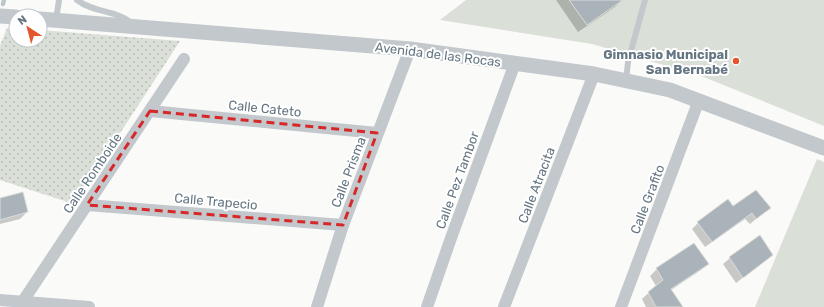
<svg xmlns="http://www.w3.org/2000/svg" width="824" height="307" viewBox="0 0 824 307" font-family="Rubik,sans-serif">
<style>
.green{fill:#dadfd7}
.park{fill:url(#park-dots)}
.shadow{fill:#0003}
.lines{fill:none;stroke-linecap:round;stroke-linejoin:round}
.stream{stroke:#bbc7cb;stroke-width:4.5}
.building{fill:#aab3b9;stroke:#dcdcda}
.service{stroke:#c3c8cc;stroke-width:6}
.minor{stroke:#c3c8cc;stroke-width:12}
.tertiary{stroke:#c3c8cc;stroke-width:15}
.marked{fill:none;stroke:#d62828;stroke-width:3;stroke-dasharray:8 5;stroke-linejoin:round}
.poi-dot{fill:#e4572e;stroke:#fff;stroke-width:1.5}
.labels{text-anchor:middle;stroke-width:4;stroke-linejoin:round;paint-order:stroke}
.street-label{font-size:13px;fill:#657683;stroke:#fff}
.poi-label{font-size:13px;font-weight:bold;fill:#657683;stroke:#fff;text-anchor:end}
</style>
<defs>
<pattern id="park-dots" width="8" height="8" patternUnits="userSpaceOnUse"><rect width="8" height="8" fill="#dadfd7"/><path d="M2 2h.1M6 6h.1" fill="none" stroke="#b4b9b4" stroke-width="1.8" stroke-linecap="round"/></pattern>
</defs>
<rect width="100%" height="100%" fill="#fafaf8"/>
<g class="green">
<path d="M466,0H824V126L704,77L592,44L440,20Z"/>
<path d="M817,159L824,162V307H755Z"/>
</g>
<path class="park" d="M7,28H16V40H40V30L180,41L74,204L0,180V46Z"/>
<g class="shadow">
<path d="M556,0H622L615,7L578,32Z"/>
<path d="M0,199L27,212L20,219L0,224Z"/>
<path d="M733,207L769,208L750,224L745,219L705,247L692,229L698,223Z"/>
<path d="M694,245L708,264L701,270L671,290L682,307H646L642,299L656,286L650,276L657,269Z"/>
<path d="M772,255L736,283L723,264L730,258Z"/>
</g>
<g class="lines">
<path class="stream" d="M3,4L4,0"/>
</g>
<g class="building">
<path d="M569,0H623L587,25Z"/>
<path d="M756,190L771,208L756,219L752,213L712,242L697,222L728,199L733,206Z"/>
<path d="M23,192L28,212L0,220V198Z"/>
<path d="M760,235L773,255L743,278L729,257Z"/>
<path d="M694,243L709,264L671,289L683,307H656L648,292L663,280L656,268Z"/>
</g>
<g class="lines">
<g class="service">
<path d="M77,0C94,13 116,10 132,23"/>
<path d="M56,20L59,0"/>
<path d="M626,81L628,62L645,0"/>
</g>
<g class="minor">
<path d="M150,111L377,133"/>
<path d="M87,205L343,225"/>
<path d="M0,300L89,307"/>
<path d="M23,301L184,59"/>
<path d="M317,307L343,225L410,49"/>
<path d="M427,307L451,238L515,63"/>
<path d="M504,307L594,74"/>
<path d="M621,307L699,100"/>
</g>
<g class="tertiary">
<path d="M0,16L16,17"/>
<path d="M40,19L410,49L594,74L670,90L824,148"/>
</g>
</g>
<path class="marked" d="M150,111L377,133L343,225L87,205Z"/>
<circle class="poi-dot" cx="736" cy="61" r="4"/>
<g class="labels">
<g class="street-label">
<text transform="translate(438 54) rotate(7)" y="5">Avenida de las Rocas</text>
<text transform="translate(265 108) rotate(6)" y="5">Calle Cateto</text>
<text transform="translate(348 172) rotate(-69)" y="5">Calle Prisma</text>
<text transform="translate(92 173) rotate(-56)" y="5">Calle Romboide</text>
<text transform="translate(457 180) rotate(-70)" y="5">Calle Pez Tambor</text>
<text transform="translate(536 185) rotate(-69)" y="5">Calle Atracita</text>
<text transform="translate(647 199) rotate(-69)" y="5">Calle Grafito</text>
<text transform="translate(216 201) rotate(5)" y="5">Calle Trapecio</text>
</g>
<g class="poi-label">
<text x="728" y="59">Gimnasio Municipal<tspan x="728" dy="15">San Bernabé</tspan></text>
</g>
</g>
<g transform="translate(28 28) rotate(324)"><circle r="19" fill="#ffffff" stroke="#c1c8cd"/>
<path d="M0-3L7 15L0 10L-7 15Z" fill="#e4572e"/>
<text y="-6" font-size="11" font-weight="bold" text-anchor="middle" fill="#657683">N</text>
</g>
</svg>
